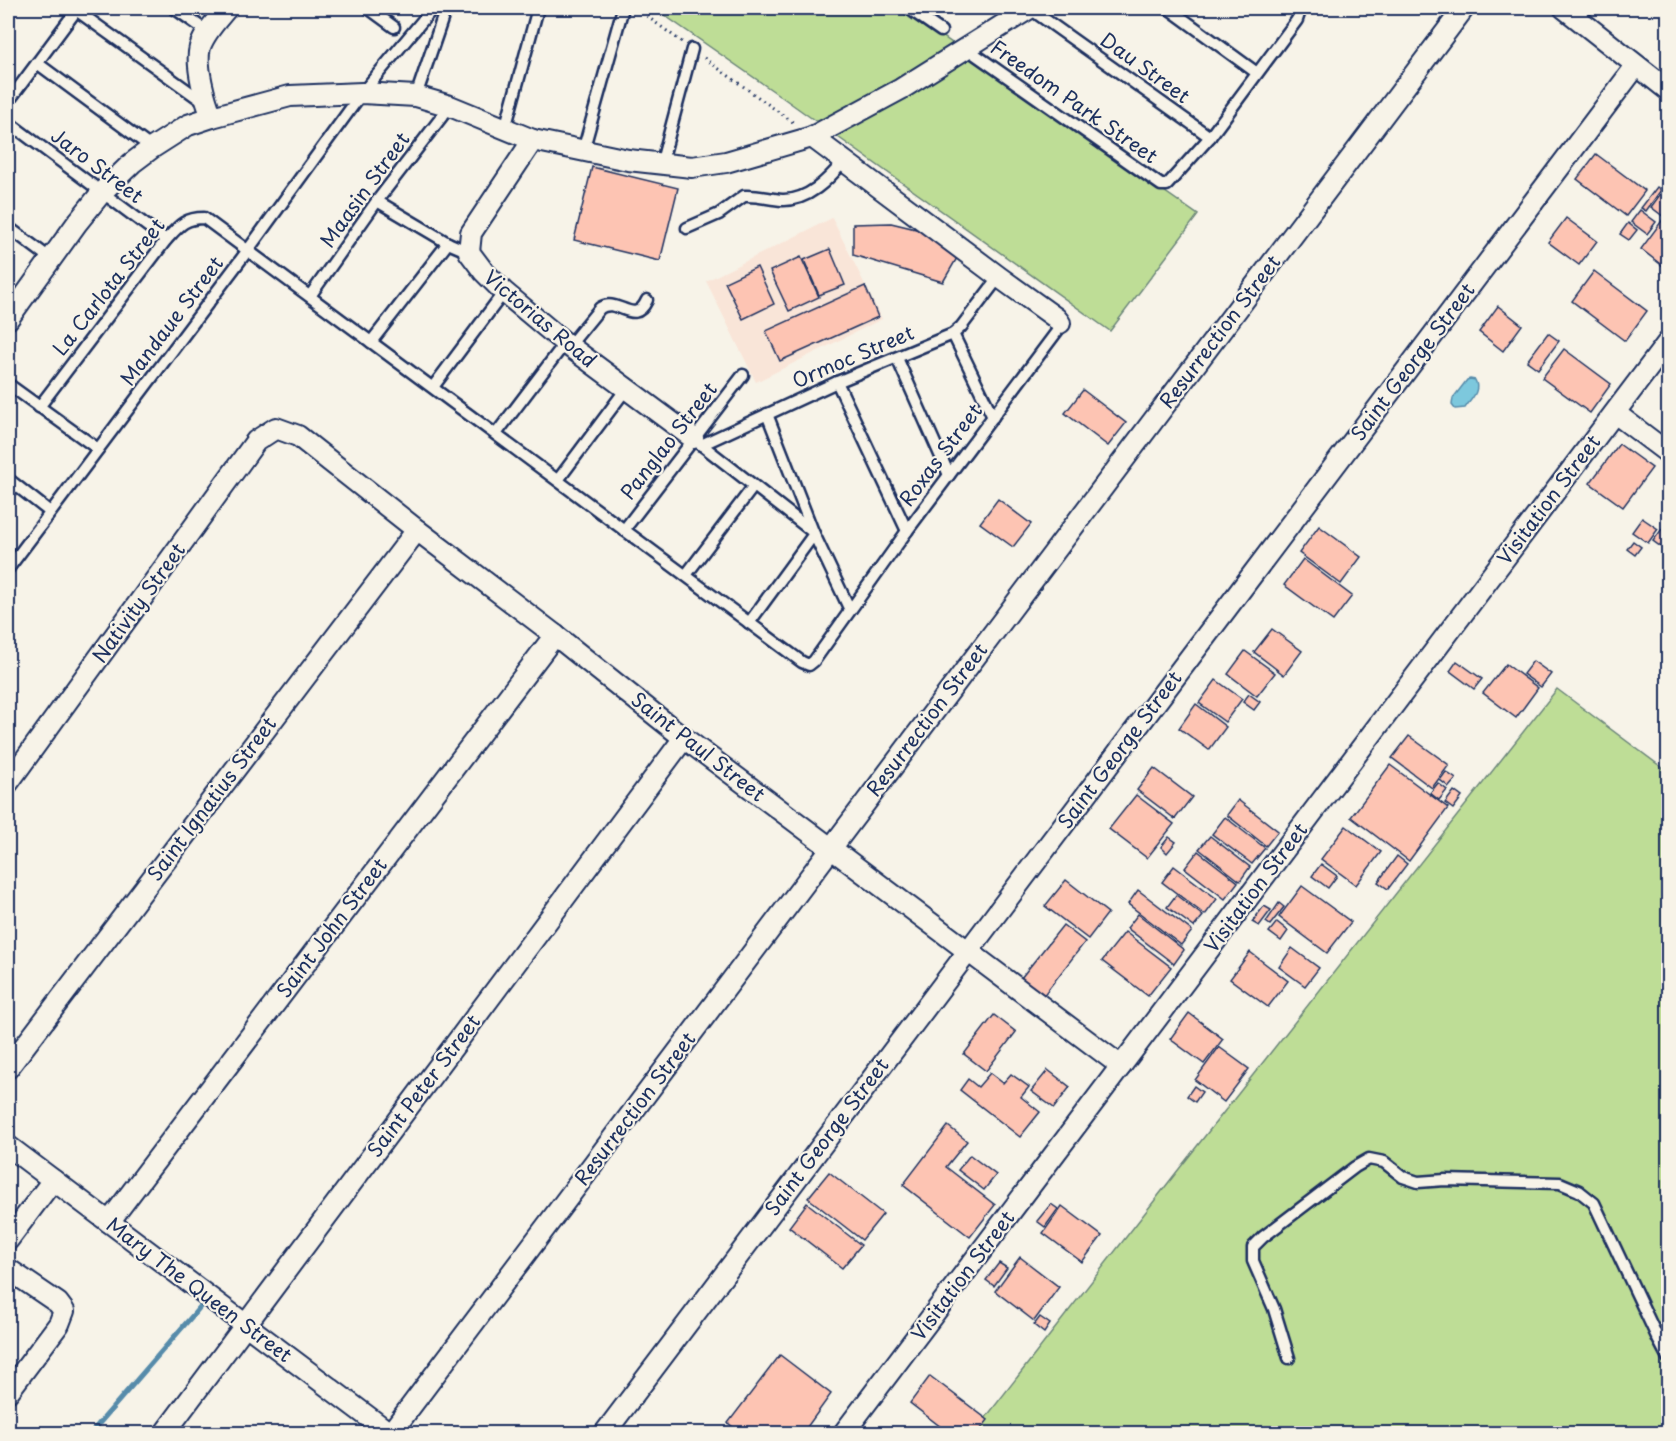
<svg xmlns="http://www.w3.org/2000/svg" width="1676" height="1441" viewBox="0 0 1676 1441" font-family="'Playpen Sans',sans-serif">
<style>
.built{fill:#f9e5d8}
.green{fill:#bedd96;stroke:#6c867a;stroke-width:1.5}
.water{fill:#7dc8dd;stroke:#568baa;stroke-width:1.5}
.lines{fill:none;stroke-linecap:round;stroke-linejoin:round}
.stream{stroke:#568baa;stroke-width:5}
.building{fill:#fdc4b3;stroke:#1b2f5e;stroke-width:1.5}
.service-casing{stroke:#1b2f5e;stroke-width:15}
.minor-casing{stroke:#1b2f5e;stroke-width:24}
.path{stroke:#1b2f5e;stroke-width:3;stroke-dasharray:1.5 4.5;stroke-linecap:butt}
.service{stroke:#f7f3e8;stroke-width:10}
.minor{stroke:#f7f3e8;stroke-width:20}
.labels{text-anchor:middle;stroke-width:4.5;stroke-linejoin:round;paint-order:stroke}
.street-label{font-size:20px;fill:#1b2f5e;stroke:#f7f3e8}
</style>
<rect width="100%" height="100%" fill="#f7f3e8"/>
<filter id="ink" filterUnits="userSpaceOnUse"><feTurbulence type="fractalNoise" baseFrequency=".0167" numOctaves="2"/><feDisplacementMap in="SourceGraphic" scale="12" xChannelSelector="R" yChannelSelector="G"/><feConvolveMatrix kernelMatrix="1 2 1 2 8 2 1 2 1" color-interpolation-filters="sRGB"/></filter>
<g filter="url(#ink)">
<path class="built" d="M832,218L882,319L756,382L706,281Z"/>
<g class="green">
<path d="M654,8H902L1198,215L1110,331L779,95Z"/>
<path d="M1557,689L1668,772V1433L973,1434L1179,1169Z"/>
</g>
<path class="water" d="M1470,379L1475,380C1481,391 1471,399 1465,408L1455,409L1452,405L1453,398L1467,380Z"/>
<g class="lines">
<path class="stream" d="M90,1434L200,1307"/>
</g>
<g class="building">
<path d="M1596,154L1645,191L1626,216L1577,179Z"/>
<path d="M592,167L678,188L660,261L574,240Z"/>
<path d="M1668,184V220L1651,207Z"/>
<path d="M1657,187L1661,190L1646,211L1641,208Z"/>
<path d="M1640,210L1656,222L1647,234L1631,222Z"/>
<path d="M1566,218L1597,241L1579,265L1548,242Z"/>
<path d="M1664,218L1668,221V270L1641,249Z"/>
<path d="M891,223L924,231L957,258L943,282L853,255V224Z"/>
<path d="M1628,223L1637,230L1629,240L1620,234Z"/>
<path d="M830,249L845,285L819,295L804,260Z"/>
<path d="M801,257L819,297L789,311L770,271Z"/>
<path d="M757,267L774,304L743,319L725,282Z"/>
<path d="M1594,271L1647,311L1625,341L1572,301Z"/>
<path d="M865,286L878,317L780,361L766,331Z"/>
<path d="M1498,306L1522,325L1503,351L1479,332Z"/>
<path d="M1548,333L1559,341L1538,369L1527,361Z"/>
<path d="M1564,349L1611,384L1590,413L1542,378Z"/>
<path d="M1083,390L1126,423L1108,446L1065,413Z"/>
<path d="M1619,444L1652,468L1623,507L1590,483Z"/>
<path d="M998,499L1031,524L1013,547L980,523Z"/>
<path d="M1642,518L1658,529L1648,543L1632,532Z"/>
<path d="M1668,521V552L1653,541Z"/>
<path d="M1319,526L1361,557L1341,584L1299,553Z"/>
<path d="M1633,541L1641,547L1635,555L1627,549Z"/>
<path d="M1303,559L1352,596L1333,621L1284,585Z"/>
<path d="M1272,629L1302,651L1284,675L1254,652Z"/>
<path d="M1245,651L1275,673L1257,696L1228,674Z"/>
<path d="M1457,661L1482,679L1474,689L1450,671Z"/>
<path d="M1533,661L1551,674L1541,687L1523,674Z"/>
<path d="M1506,664L1538,688L1516,718L1483,693Z"/>
<path d="M1216,680L1242,699L1225,722L1199,703Z"/>
<path d="M1249,694L1260,702L1254,710L1243,702Z"/>
<path d="M1196,704L1226,727L1209,750L1179,728Z"/>
<path d="M1409,736L1449,765L1432,788L1392,758Z"/>
<path d="M1390,765L1448,808L1409,861L1351,817Z"/>
<path d="M1154,768L1192,797L1175,819L1137,790Z"/>
<path d="M1446,772L1456,779L1449,787L1440,780Z"/>
<path d="M1438,783L1447,790L1439,800L1430,793Z"/>
<path d="M1454,791L1462,797L1453,809L1445,803Z"/>
<path d="M1136,795L1174,824L1147,858L1109,829Z"/>
<path d="M1238,800L1278,831L1266,846L1227,815Z"/>
<path d="M1225,817L1265,848L1252,864L1212,834Z"/>
<path d="M1346,826L1381,852L1356,885L1321,859Z"/>
<path d="M1210,836L1250,867L1240,881L1199,849Z"/>
<path d="M1169,837L1176,842L1167,853L1161,847Z"/>
<path d="M1198,851L1238,882L1225,899L1185,868Z"/>
<path d="M1397,856L1407,864L1388,889L1378,882Z"/>
<path d="M1321,864L1337,876L1328,888L1312,876Z"/>
<path d="M1174,866L1217,899L1205,915L1162,882Z"/>
<path d="M1066,880L1108,913L1088,939L1045,906Z"/>
<path d="M1302,886L1351,922L1327,953L1279,917Z"/>
<path d="M1138,890L1192,931L1181,945L1128,904Z"/>
<path d="M1176,895L1203,916L1194,927L1167,907Z"/>
<path d="M1279,903L1284,907L1270,925L1266,922Z"/>
<path d="M1264,906L1271,910L1259,926L1252,922Z"/>
<path d="M1138,914L1184,950L1174,964L1127,928Z"/>
<path d="M1277,922L1288,931L1281,941L1269,932Z"/>
<path d="M1063,925L1085,942L1043,996L1021,978Z"/>
<path d="M1125,932L1171,967L1148,996L1102,961Z"/>
<path d="M1292,948L1319,968L1305,986L1279,967Z"/>
<path d="M1250,952L1288,981L1268,1007L1230,979Z"/>
<path d="M1189,1013L1223,1039L1204,1064L1170,1039Z"/>
<path d="M994,1015L1016,1032L986,1071L964,1054Z"/>
<path d="M1219,1047L1249,1069L1224,1102L1195,1080Z"/>
<path d="M1048,1070L1070,1087L1054,1108L1031,1091Z"/>
<path d="M990,1073L1003,1083L1011,1074L1029,1087L1021,1097L1040,1112L1020,1137L960,1090L968,1079L978,1087Z"/>
<path d="M1194,1086L1202,1092L1195,1102L1187,1096Z"/>
<path d="M948,1126L967,1141L946,1167L995,1205L970,1237L903,1185Z"/>
<path d="M970,1155L996,1175L984,1190L958,1170Z"/>
<path d="M829,1172L883,1214L862,1240L808,1198Z"/>
<path d="M807,1203L861,1245L842,1268L789,1227Z"/>
<path d="M1051,1204L1058,1209L1045,1227L1037,1221Z"/>
<path d="M1062,1206L1102,1236L1082,1262L1043,1233Z"/>
<path d="M1020,1257L1059,1287L1034,1321L995,1291Z"/>
<path d="M999,1263L1007,1268L994,1286L986,1280Z"/>
<path d="M1040,1317L1050,1324L1044,1333L1034,1325Z"/>
<path d="M780,1355L831,1394L802,1434H742L728,1423Z"/>
<path d="M930,1376L988,1420L977,1434H950L910,1403Z"/>
</g>
<g class="lines">
<defs>
<g id="service">
<path d="M174,8L208,32"/>
<path d="M368,8L394,27"/>
<path d="M908,8L941,31"/>
<path d="M1029,8L1210,137"/>
<path d="M1168,8L1257,73"/>
<path d="M76,10L205,103"/>
<path d="M966,48L1161,185H1167L1210,137L1297,20L1299,14L1294,8"/>
<path d="M37,63L152,148"/>
<path d="M416,96L446,8"/>
<path d="M8,102L78,8"/>
<path d="M8,122L166,240"/>
<path d="M505,129L538,8"/>
<path d="M583,151L623,8"/>
<path d="M661,165L692,49"/>
<path d="M377,201L448,243L469,252"/>
<path d="M8,227L51,259"/>
<path d="M687,228L719,214L744,196C757,195 769,199 782,200C808,201 828,180 844,161"/>
<path d="M310,296L377,201L450,106"/>
<path d="M953,334L993,417"/>
<path d="M371,342L448,243"/>
<path d="M569,346L600,308C618,296 634,328 647,300"/>
<path d="M897,358L949,475"/>
<path d="M837,382L907,531"/>
<path d="M8,384L98,449"/>
<path d="M433,387L504,292"/>
<path d="M39,407L166,240C179,226 184,218 204,218L802,662L809,665L814,661L907,531L1058,330L1060,323"/>
<path d="M767,414L814,534L850,610"/>
<path d="M496,434L565,343"/>
<path d="M698,442L813,532"/>
<path d="M701,445L837,382L953,334L961,327L999,277"/>
<path d="M8,479L50,512"/>
<path d="M558,480L626,389"/>
<path d="M624,530L743,375"/>
<path d="M8,569L248,250L362,93L433,8"/>
<path d="M686,575L753,487"/>
<path d="M749,623L814,534"/>
<path d="M1289,1358L1274,1309L1253,1261V1247L1263,1237L1355,1167L1369,1159L1384,1162L1403,1177L1418,1182L1445,1180L1560,1183L1579,1191L1594,1203L1659,1341L1668,1358"/>
</g>
<g id="minor">
<path d="M1564,8L1668,90"/>
<path d="M212,117C205,100 195,65 200,47C205,32 218,19 227,8"/>
<path d="M812,137L999,277L1056,318L1060,323"/>
<path d="M533,140L471,233L469,252L484,272L504,292L565,343L693,438"/>
<path d="M8,319L77,223L102,192L132,163L152,148L188,125L212,117L290,96L362,93L416,96L450,106L533,140L628,160L692,167L726,162L812,137L901,89L1030,8"/>
<path d="M1615,413L1668,453"/>
<path d="M8,783L256,441L276,428L298,436L417,530L555,635L684,738L1121,1066"/>
<path d="M8,1068L417,530"/>
<path d="M8,1146L391,1434"/>
<path d="M109,1222L555,635"/>
<path d="M8,1240L53,1180"/>
<path d="M8,1269L58,1303L64,1311L59,1324L8,1392"/>
<path d="M164,1434L684,738"/>
<path d="M390,1434L1464,8"/>
<path d="M604,1434L1636,66"/>
<path d="M843,1434L1668,342"/>
</g>
</defs>
<use href="#service" class="service-casing"/>
<use href="#minor" class="minor-casing"/>
<g class="path">
<path d="M637,9L682,42"/>
<path d="M704,58L794,123"/>
</g>
<use href="#service" class="service"/>
<use href="#minor" class="minor"/>
</g>
</g>
<g class="labels">
<g class="street-label">
<text transform="translate(1145 68) rotate(36)" y="7">Dau Street</text>
<text transform="translate(1074 102) rotate(35)" y="7">Freedom Park Street</text>
<text transform="translate(97 166) rotate(37)" y="7">Jaro Street</text>
<text transform="translate(365 190) rotate(-54)" y="7">Maasin Street</text>
<text transform="translate(109 287) rotate(-52)" y="7">La Carlota Street</text>
<text transform="translate(540 319) rotate(40)" y="7">Victorias Road</text>
<text transform="translate(172 321) rotate(-53)" y="7">Mandaue Street</text>
<text transform="translate(1220 332) rotate(-53)" y="7">Resurrection Street</text>
<text transform="translate(853 357) rotate(-23)" y="7">Ormoc Street</text>
<text transform="translate(1413 362) rotate(-53)" y="7">Saint George Street</text>
<text transform="translate(669 441) rotate(-52)" y="7">Panglao Street</text>
<text transform="translate(941 455) rotate(-53)" y="7">Roxas Street</text>
<text transform="translate(1549 500) rotate(-53)" y="7">Visitation Street</text>
<text transform="translate(139 603) rotate(-54)" y="7">Nativity Street</text>
<text transform="translate(927 720) rotate(-53)" y="7">Resurrection Street</text>
<text transform="translate(698 747) rotate(38)" y="7">Saint Paul Street</text>
<text transform="translate(1120 750) rotate(-53)" y="7">Saint George Street</text>
<text transform="translate(212 799) rotate(-53)" y="7">Saint Ignatius Street</text>
<text transform="translate(1256 888) rotate(-53)" y="7">Visitation Street</text>
<text transform="translate(332 928) rotate(-53)" y="7">Saint John Street</text>
<text transform="translate(424 1086) rotate(-53)" y="7">Saint Peter Street</text>
<text transform="translate(635 1109) rotate(-53)" y="7">Resurrection Street</text>
<text transform="translate(827 1137) rotate(-53)" y="7">Saint George Street</text>
<text transform="translate(963 1276) rotate(-53)" y="7">Visitation Street</text>
<text transform="translate(199 1290) rotate(37)" y="7">Mary The Queen Street</text>
</g>
</g>
<rect width="1676" height="1441" fill="none" stroke="#f7f3e8" stroke-width="30"/>
<rect x="15" y="15" width="1646" height="1411" fill="none" stroke="#1b2f5e" stroke-width="2" filter="url(#ink)"/>
</svg>
